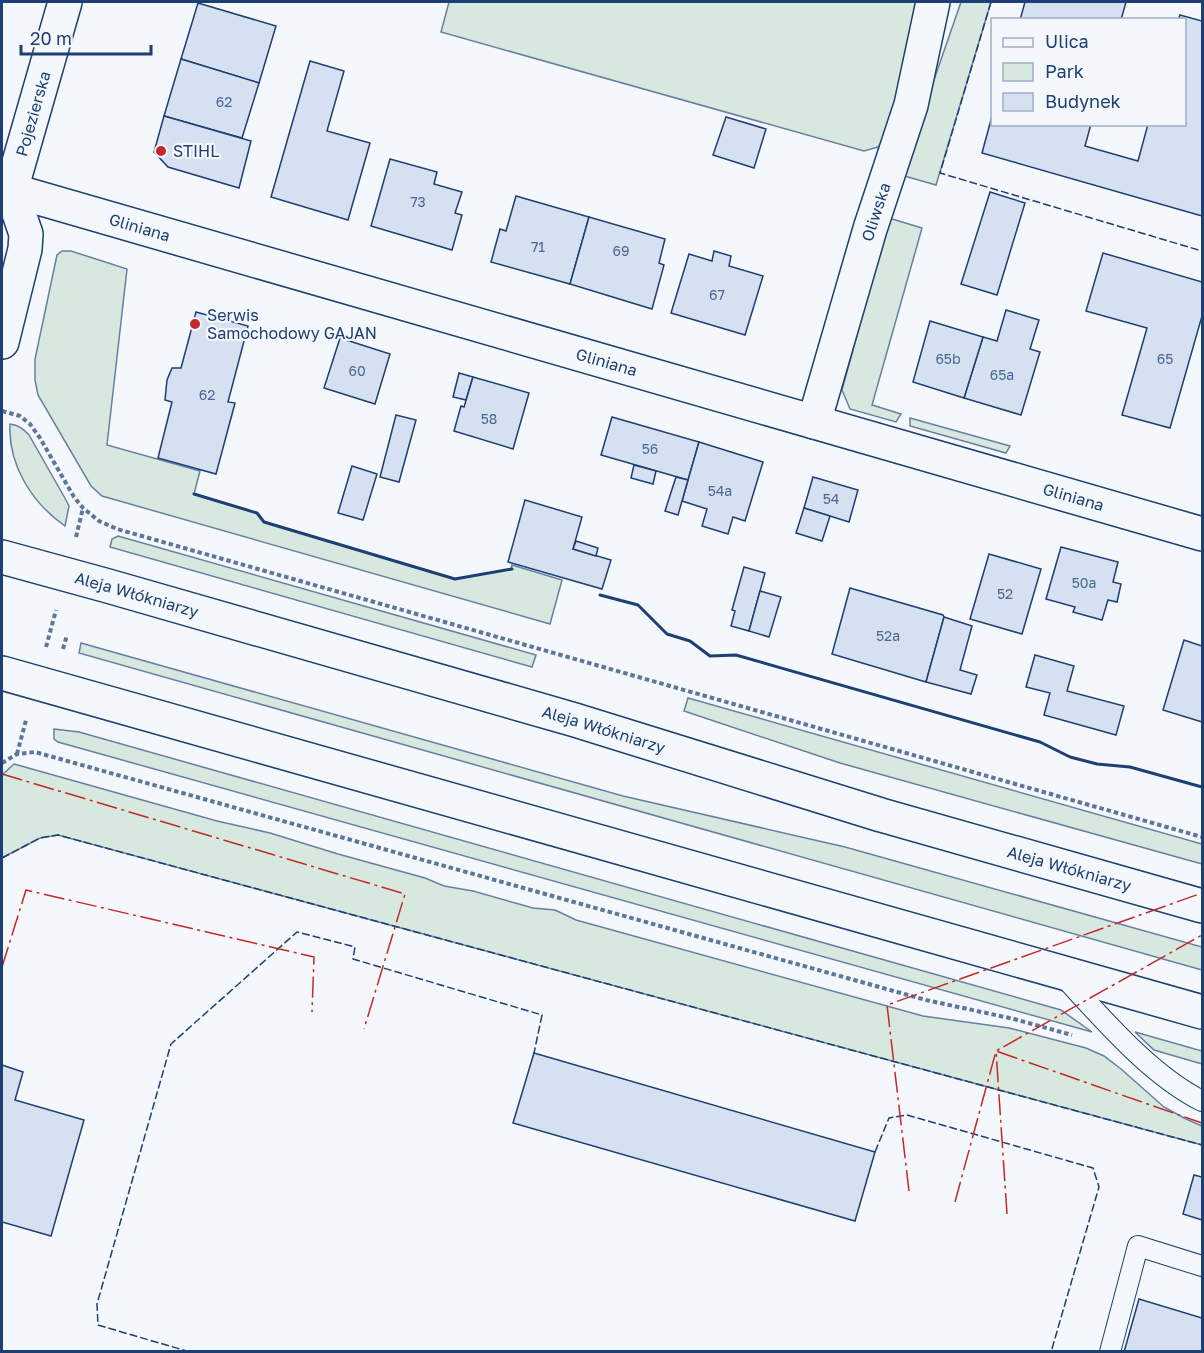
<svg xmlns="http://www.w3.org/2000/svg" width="1204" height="1353" viewBox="0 0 1204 1353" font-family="'Golos Text',sans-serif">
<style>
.green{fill:#d7e8df;stroke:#687fa3;stroke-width:1.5}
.building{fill:#d5e0f0;stroke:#1d3f73;stroke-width:1.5}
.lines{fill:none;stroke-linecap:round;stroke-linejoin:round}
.lane-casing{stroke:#1d3f73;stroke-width:22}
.street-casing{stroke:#1d3f73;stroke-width:36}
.secondary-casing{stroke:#1d3f73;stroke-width:36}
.primary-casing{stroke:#1d3f73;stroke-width:36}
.path{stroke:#5e769c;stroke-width:4;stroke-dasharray:4.5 3;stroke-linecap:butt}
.lane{stroke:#f4f7fb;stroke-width:20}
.street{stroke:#f4f7fb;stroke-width:33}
.secondary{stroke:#f4f7fb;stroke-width:33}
.primary{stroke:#f4f7fb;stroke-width:33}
.fence{stroke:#1d3f73;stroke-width:1.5;stroke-dasharray:8 3;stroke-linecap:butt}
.wall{stroke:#1d3f73;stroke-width:3}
.power{stroke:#c62828;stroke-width:1.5;stroke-dasharray:21 4.5 3 4.5;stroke-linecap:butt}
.poi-dot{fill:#c62828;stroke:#f4f7fb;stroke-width:2}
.labels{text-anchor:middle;stroke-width:4.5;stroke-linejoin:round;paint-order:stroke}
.number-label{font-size:14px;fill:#4b6792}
.street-label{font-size:16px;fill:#1d3f73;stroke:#f4f7fb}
.poi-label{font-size:16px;fill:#1d3f73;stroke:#f4f7fb;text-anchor:start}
</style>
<rect width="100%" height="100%" fill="#f4f7fb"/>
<g class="green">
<path d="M449,2H925L891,132L878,147L864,151L441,32Z"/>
<path d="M961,2H991L936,185L901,175Z"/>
<path d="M889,218L922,228L872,405L901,414L896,422L850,409L842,390Z"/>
<path d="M62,251H71L127,269L107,445L200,471L194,494L257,513L264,522L455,579L511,569L512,565L562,580L550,624L102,496L91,486L38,395L35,380V359L57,255Z"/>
<path d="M910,418L1010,446L1006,453L910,426Z"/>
<path d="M10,424C19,425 23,429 29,435L66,500L69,506L65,526C32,503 8,465 10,424Z"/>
<path d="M118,536L536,655L532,667L110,547L112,539Z"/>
<path d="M81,643L623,796L845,847L1202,947V970L79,653Z"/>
<path d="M688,698L1202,844V864L840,763L684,711Z"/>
<path d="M54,729L79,732L1061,1010L1092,1032L58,742L54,739Z"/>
<path d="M14,764L217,821L270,833L338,854L425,878L444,886L473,891L533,908L555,910L576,920L923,1016L1009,1028L1086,1048L1104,1056L1121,1069L1164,1107L1184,1118L1202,1126V1145L58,835L40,838L2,858V775Z"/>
<path d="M1135,1032L1202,1051V1064L1154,1050Z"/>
</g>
<g class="building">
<path d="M1025,2H1126L1121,20H1020Z"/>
<path d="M198,3L276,26L259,83L181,59Z"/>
<path d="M1180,15L1202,21V216L982,153L992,116V124H1091L1085,146L1138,161L1148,124H1184V20H1178Z"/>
<path d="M181,59L259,83L242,138L164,116Z"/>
<path d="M310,61L344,71L327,131L370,143L348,220L271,197Z"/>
<path d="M164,116L251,141L239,188L168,167L154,152Z"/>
<path d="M726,117L766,129L754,168L713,155Z"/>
<path d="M390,159L437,172L434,184L462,192L455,213L462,215L452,250L371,226Z"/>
<path d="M990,192L1025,203L997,295L961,284Z"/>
<path d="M516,196L589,217L570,284L491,262L500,229L506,231Z"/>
<path d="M589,217L665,239L659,263L664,265L652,309L570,284Z"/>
<path d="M714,251L731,256L729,266L763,276L745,335L671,313L689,254L712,261Z"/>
<path d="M1103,253L1202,282V316L1170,428L1122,415L1147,328L1086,311Z"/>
<path d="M1006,310L1039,320L1030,349L1040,352L1021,415L964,398L983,337L997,341Z"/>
<path d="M196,312L248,326L228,402L235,403L216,474L158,458L172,402L165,400L167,380L172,368H181Z"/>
<path d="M930,321L983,337L964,398L913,382Z"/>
<path d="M340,338L390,354L375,404L324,388Z"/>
<path d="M459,373L473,377L466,400L453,397Z"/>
<path d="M473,377L529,393L513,449L454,431L461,406L464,407Z"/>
<path d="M396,415L416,420L399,482L380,477Z"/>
<path d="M612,417L699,442L688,480L601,455Z"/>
<path d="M699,442L763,462L745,521L733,517L728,534L702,526L707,509L682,501Z"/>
<path d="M634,465L656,471L653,484L631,478Z"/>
<path d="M352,466L377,474L363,520L338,513Z"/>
<path d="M676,477L688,480L678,515L665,511Z"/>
<path d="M813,477L858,490L849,522L804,508Z"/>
<path d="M525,500L582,517L573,549L611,560L602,589L508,562Z"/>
<path d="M804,508L830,516L822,541L796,533Z"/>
<path d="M576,541L598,548L596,556L573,549Z"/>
<path d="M1061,547L1118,562L1113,582L1121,584L1117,602L1108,600L1102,620L1073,612L1075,607L1046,599Z"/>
<path d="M989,554L1041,569L1022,634L970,619Z"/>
<path d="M744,567L765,573L749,631L731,626L735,611L732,610Z"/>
<path d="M850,588L943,615L944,617L926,682L832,654Z"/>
<path d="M760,591L781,597L769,637L749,631Z"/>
<path d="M944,617L972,626L960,670L977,675L971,694L926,682Z"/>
<path d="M1184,640L1202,646V722L1163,710Z"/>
<path d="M1035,655L1074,666L1067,691L1124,706L1116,735L1044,715L1050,693L1026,687Z"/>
<path d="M534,1053L875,1152L855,1221L513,1123Z"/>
<path d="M2,1065L23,1072L15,1100L84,1120L51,1236L2,1222Z"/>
<path d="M1194,1175L1202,1177V1220L1183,1214Z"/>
<path d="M1139,1299L1202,1318V1352H1124Z"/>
</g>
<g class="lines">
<defs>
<g id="lane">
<path d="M1063,976C1103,1019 1150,1075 1202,1101"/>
<path d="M1110,1352L1138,1246L1202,1266"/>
</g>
<g id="street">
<path id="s1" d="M11,190L1202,534"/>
<path id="s2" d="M814,422L870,229L911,105L933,2"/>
</g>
<g id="secondary">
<path id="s3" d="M2,200L11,190L65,2"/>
<path d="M2,342L25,249L26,234L11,190"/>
</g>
<g id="primary">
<path id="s4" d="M2,557L108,586L575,720L881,815L1202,906"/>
<path d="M2,673L1202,1012"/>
</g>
</defs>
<use href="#lane" class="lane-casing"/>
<use href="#street" class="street-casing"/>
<use href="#secondary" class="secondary-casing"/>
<use href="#primary" class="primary-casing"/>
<g class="path">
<path d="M2,411L20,416L30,424L40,438L74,497L83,508L99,521L117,529L1202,837"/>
<path d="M76,537L83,508"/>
<path d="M46,647L56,610"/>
<path d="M63,649L67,635"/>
<path d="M17,754L26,720"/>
<path d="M2,763L17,754L35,752L926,1000L1014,1019L1072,1035"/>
</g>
<use href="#lane" class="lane"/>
<use href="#street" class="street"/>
<use href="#secondary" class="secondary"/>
<use href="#primary" class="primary"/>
<g class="fence">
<path d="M991,2L940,173L1202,251"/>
<path d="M2,858L40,838L58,835L1202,1145"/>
<path d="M875,1152L889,1118L907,1115L1093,1168L1099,1187L1051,1352"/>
<path d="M190,1352L98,1325L97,1304L171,1044L297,932L355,947L353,959L542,1015L534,1053"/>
</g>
<g class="wall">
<path d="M194,494L257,513L264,522L455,579L512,569"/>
<path d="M600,595L638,605L667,634L690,641L710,656L736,655L1040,742L1070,757L1097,764L1130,767L1202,787"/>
</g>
<g class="power">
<path d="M2,774L405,894L364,1029"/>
<path d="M2,967L26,890L314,957L312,1012"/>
<path d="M909,1191L887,1005L1202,893"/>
<path d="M955,1202L996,1051L1202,935"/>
<path d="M1007,1214L996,1051L1202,1123"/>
</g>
</g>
<g class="poi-dot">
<circle cx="161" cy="151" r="6"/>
<circle cx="195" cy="324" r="6"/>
</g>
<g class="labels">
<g class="number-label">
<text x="224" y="107">62</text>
<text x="418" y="207">73</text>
<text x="538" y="252">71</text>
<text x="621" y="256">69</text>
<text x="717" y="300">67</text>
<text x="948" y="364">65b</text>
<text x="1165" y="364">65</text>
<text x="357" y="376">60</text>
<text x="1002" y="380">65a</text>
<text x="207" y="400">62</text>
<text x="489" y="424">58</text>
<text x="650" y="454">56</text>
<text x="720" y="496">54a</text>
<text x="831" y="504">54</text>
<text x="1084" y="588">50a</text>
<text x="1005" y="599">52</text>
<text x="888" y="641">52a</text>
</g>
<g class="street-label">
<text dy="6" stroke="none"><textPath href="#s3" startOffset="93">Pojezierska</textPath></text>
<text dy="6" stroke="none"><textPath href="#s2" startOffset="219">Oliwska</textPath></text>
<text dy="6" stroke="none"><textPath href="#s1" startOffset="134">Gliniana</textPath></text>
<text dy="6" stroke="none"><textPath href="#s1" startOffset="620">Gliniana</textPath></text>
<text dy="6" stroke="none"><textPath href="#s1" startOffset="1106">Gliniana</textPath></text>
<text dy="6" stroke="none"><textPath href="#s4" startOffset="140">Aleja Włókniarzy</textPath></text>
<text dy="6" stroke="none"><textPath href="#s4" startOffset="626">Aleja Włókniarzy</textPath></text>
<text dy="6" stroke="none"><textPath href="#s4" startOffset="1112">Aleja Włókniarzy</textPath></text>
</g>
<g class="poi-label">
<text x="173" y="157">STIHL</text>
<text x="207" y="321">Serwis<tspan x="207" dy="18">Samochodowy GAJAN</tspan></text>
</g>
</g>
<rect width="1204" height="1353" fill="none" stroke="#1d3f73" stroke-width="6"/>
<rect x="991" y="18" width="195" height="108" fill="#f4f7fb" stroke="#9eadc5" stroke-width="1.5"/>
<rect x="1003" y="38" width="30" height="9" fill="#f4f7fb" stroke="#9eadc5" stroke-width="1.5"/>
<text x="1045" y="48" font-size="18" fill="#1d3f73">Ulica</text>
<rect x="1003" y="63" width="30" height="18" fill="#d7e8df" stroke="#9eadc5" stroke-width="1.5"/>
<text x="1045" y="78" font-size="18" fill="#1d3f73">Park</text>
<rect x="1003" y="93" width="30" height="18" fill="#d5e0f0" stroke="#9eadc5" stroke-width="1.5"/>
<text x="1045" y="108" font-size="18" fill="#1d3f73">Budynek</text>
<path d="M21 45v9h130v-9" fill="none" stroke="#1d3f73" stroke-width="3"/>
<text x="30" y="45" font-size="18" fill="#1d3f73" stroke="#f4f7fb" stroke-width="4.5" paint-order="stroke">20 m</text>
</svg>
